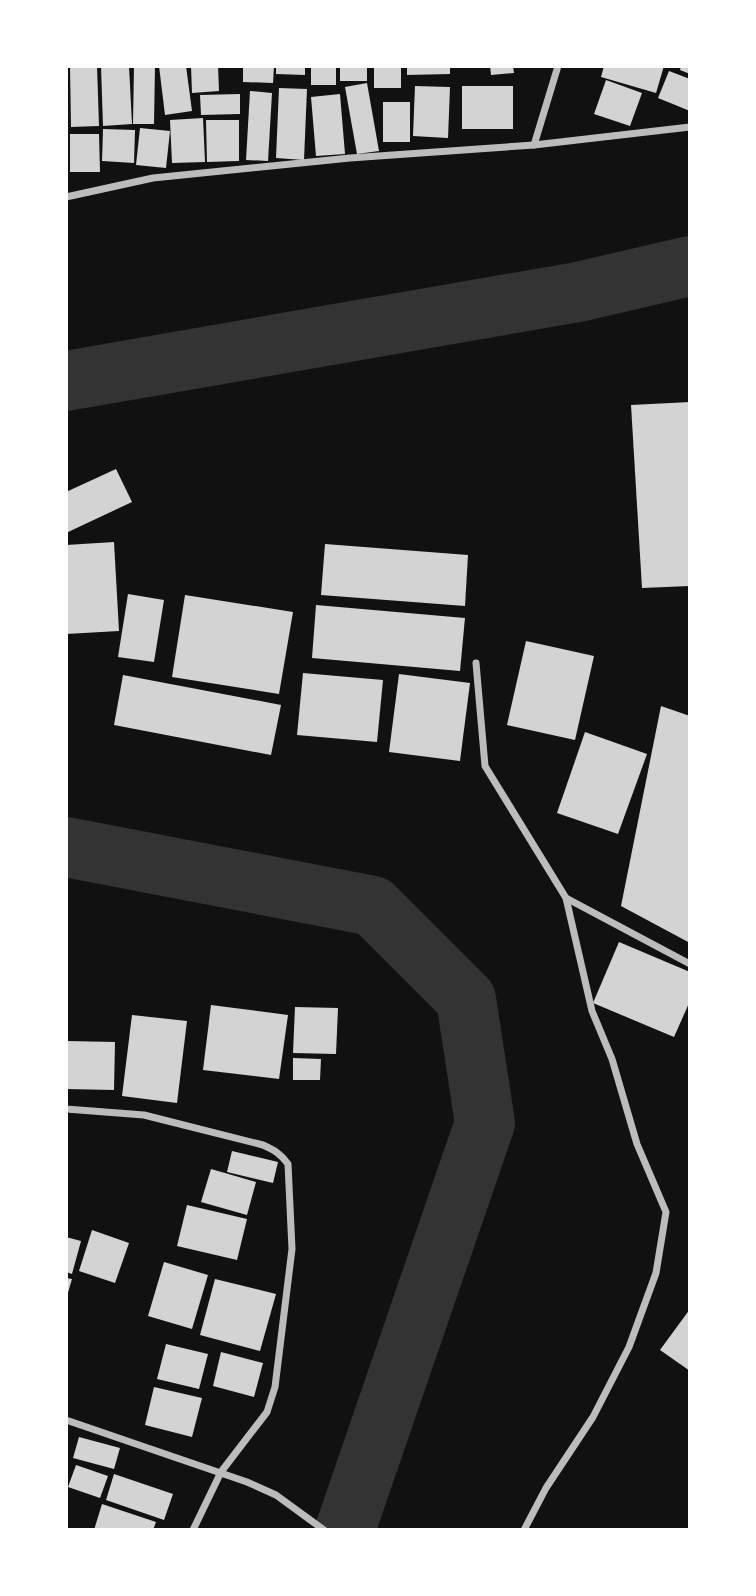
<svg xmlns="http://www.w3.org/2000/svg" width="756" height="1596" viewBox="0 0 756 1596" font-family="Poppins,sans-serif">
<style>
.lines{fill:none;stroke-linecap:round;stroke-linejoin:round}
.river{stroke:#333;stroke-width:60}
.building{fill:#d3d3d3}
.minor{stroke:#bcbcbc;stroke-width:7}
</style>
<rect width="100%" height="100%" fill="#111"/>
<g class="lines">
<g class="river">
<path d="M66,381L578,292L690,266"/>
<path d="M66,847L373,906L466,999L485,1123L345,1530"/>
</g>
</g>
<g class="building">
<path d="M70,66H97L99,126L71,127Z"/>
<path d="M101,66H129L132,124L103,126Z"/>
<path d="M134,66H155L154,124H133Z"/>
<path d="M159,66H186L192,111L165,115Z"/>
<path d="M191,66H218L219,91L192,93Z"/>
<path d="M243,66H274L273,83L243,82Z"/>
<path d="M276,66H305V75L276,74Z"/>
<rect x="311" y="66" width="25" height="19"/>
<rect x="340" y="66" width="27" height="15"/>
<rect x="374" y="66" width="27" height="22"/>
<path d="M407,66H450V74L407,75Z"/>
<path d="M490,66H513L514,73L491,75Z"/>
<path d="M604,66H664L656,93L601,77Z"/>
<path d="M681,66H690V74L680,70Z"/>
<path d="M669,71L690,79V111L658,98Z"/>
<path d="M606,80L642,93L630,126L594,114Z"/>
<path d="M367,83L379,151L357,154L345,87Z"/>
<path d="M415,86L450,87L448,138L413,136Z"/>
<rect x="462" y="86" width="51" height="43"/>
<path d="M279,88L307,89L304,160L276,158Z"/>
<path d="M250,91L272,93L268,161L246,160Z"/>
<path d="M240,94V114L201,115L200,95Z"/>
<path d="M340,94L345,154L316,156L311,97Z"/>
<rect x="383" y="102" width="27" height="40"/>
<path d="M203,118L205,162L172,163L170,120Z"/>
<path d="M206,120H239V161L207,162Z"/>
<path d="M140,128L170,131L166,168L136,165Z"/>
<path d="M103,129L135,130L134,163L102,161Z"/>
<path d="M70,134H99L100,172H70Z"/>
<path d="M690,402V586L642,588L631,405Z"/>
<path d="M116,469L132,502L66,533V492Z"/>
<path d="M114,542L119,631L66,634V545Z"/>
<path d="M325,544L468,555L465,606L321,595Z"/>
<path d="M128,594L164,600L154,662L118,657Z"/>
<path d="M185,595L293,612L279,694L172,677Z"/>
<path d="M316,605L465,618L460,671L312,658Z"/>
<path d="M526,641L594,656L575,740L507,725Z"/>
<path d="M303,673L383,680L377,742L297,735Z"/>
<path d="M399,674L470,683L460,761L389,752Z"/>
<path d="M123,675L281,705L271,755L114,725Z"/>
<path d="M661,706L690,716V943L621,906Z"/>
<path d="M585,732L647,754L618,834L557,813Z"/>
<path d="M619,942L690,972V1001L674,1037L593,1003Z"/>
<path d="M211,1005L288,1015L279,1079L203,1070Z"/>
<path d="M295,1007L338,1008L336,1054L293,1053Z"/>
<path d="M132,1015L187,1021L177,1103L122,1096Z"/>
<path d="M67,1041L115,1042L114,1090L66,1089Z"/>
<path d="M293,1058L321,1059L320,1080H293Z"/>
<path d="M232,1151L278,1162L273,1183L227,1172Z"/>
<path d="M211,1169L256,1182L247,1215L201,1202Z"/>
<path d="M187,1205L247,1219L237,1260L177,1246Z"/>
<path d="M92,1230L129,1243L115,1283L79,1271Z"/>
<path d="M66,1237L81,1241L72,1274L66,1272Z"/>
<path d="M164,1262L208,1275L192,1329L148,1316Z"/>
<path d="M66,1278L72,1279L67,1296H66Z"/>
<path d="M215,1279L276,1294L260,1351L200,1335Z"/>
<path d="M690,1309V1371L660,1350Z"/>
<path d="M166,1344L208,1354L199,1389L157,1379Z"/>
<path d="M221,1352L263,1363L254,1397L213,1386Z"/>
<path d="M154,1387L202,1398L192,1437L145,1425Z"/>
<path d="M79,1437L120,1448L114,1469L73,1458Z"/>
<path d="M76,1465L108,1476L100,1498L68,1487Z"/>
<path d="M114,1474L173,1494L164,1520L106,1500Z"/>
<path d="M102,1504L156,1522L153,1530H94Z"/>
</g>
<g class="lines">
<g class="minor">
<path d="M558,66L534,145L690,127"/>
<path d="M66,197L153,178L350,158L534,145"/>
<path d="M476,663L485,766L566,898L690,964"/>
<path d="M66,1109L144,1115L263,1145C274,1150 281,1154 288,1164L292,1249L275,1387L267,1412L221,1472L193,1530"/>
<path d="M66,1420L247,1482L276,1495L324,1530"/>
<path d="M524,1530L546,1488L593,1417L629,1347L656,1273L666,1212L637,1144L612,1059L592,1011L566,898"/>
</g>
</g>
<rect width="756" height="1596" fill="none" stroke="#ffffff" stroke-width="136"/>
</svg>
